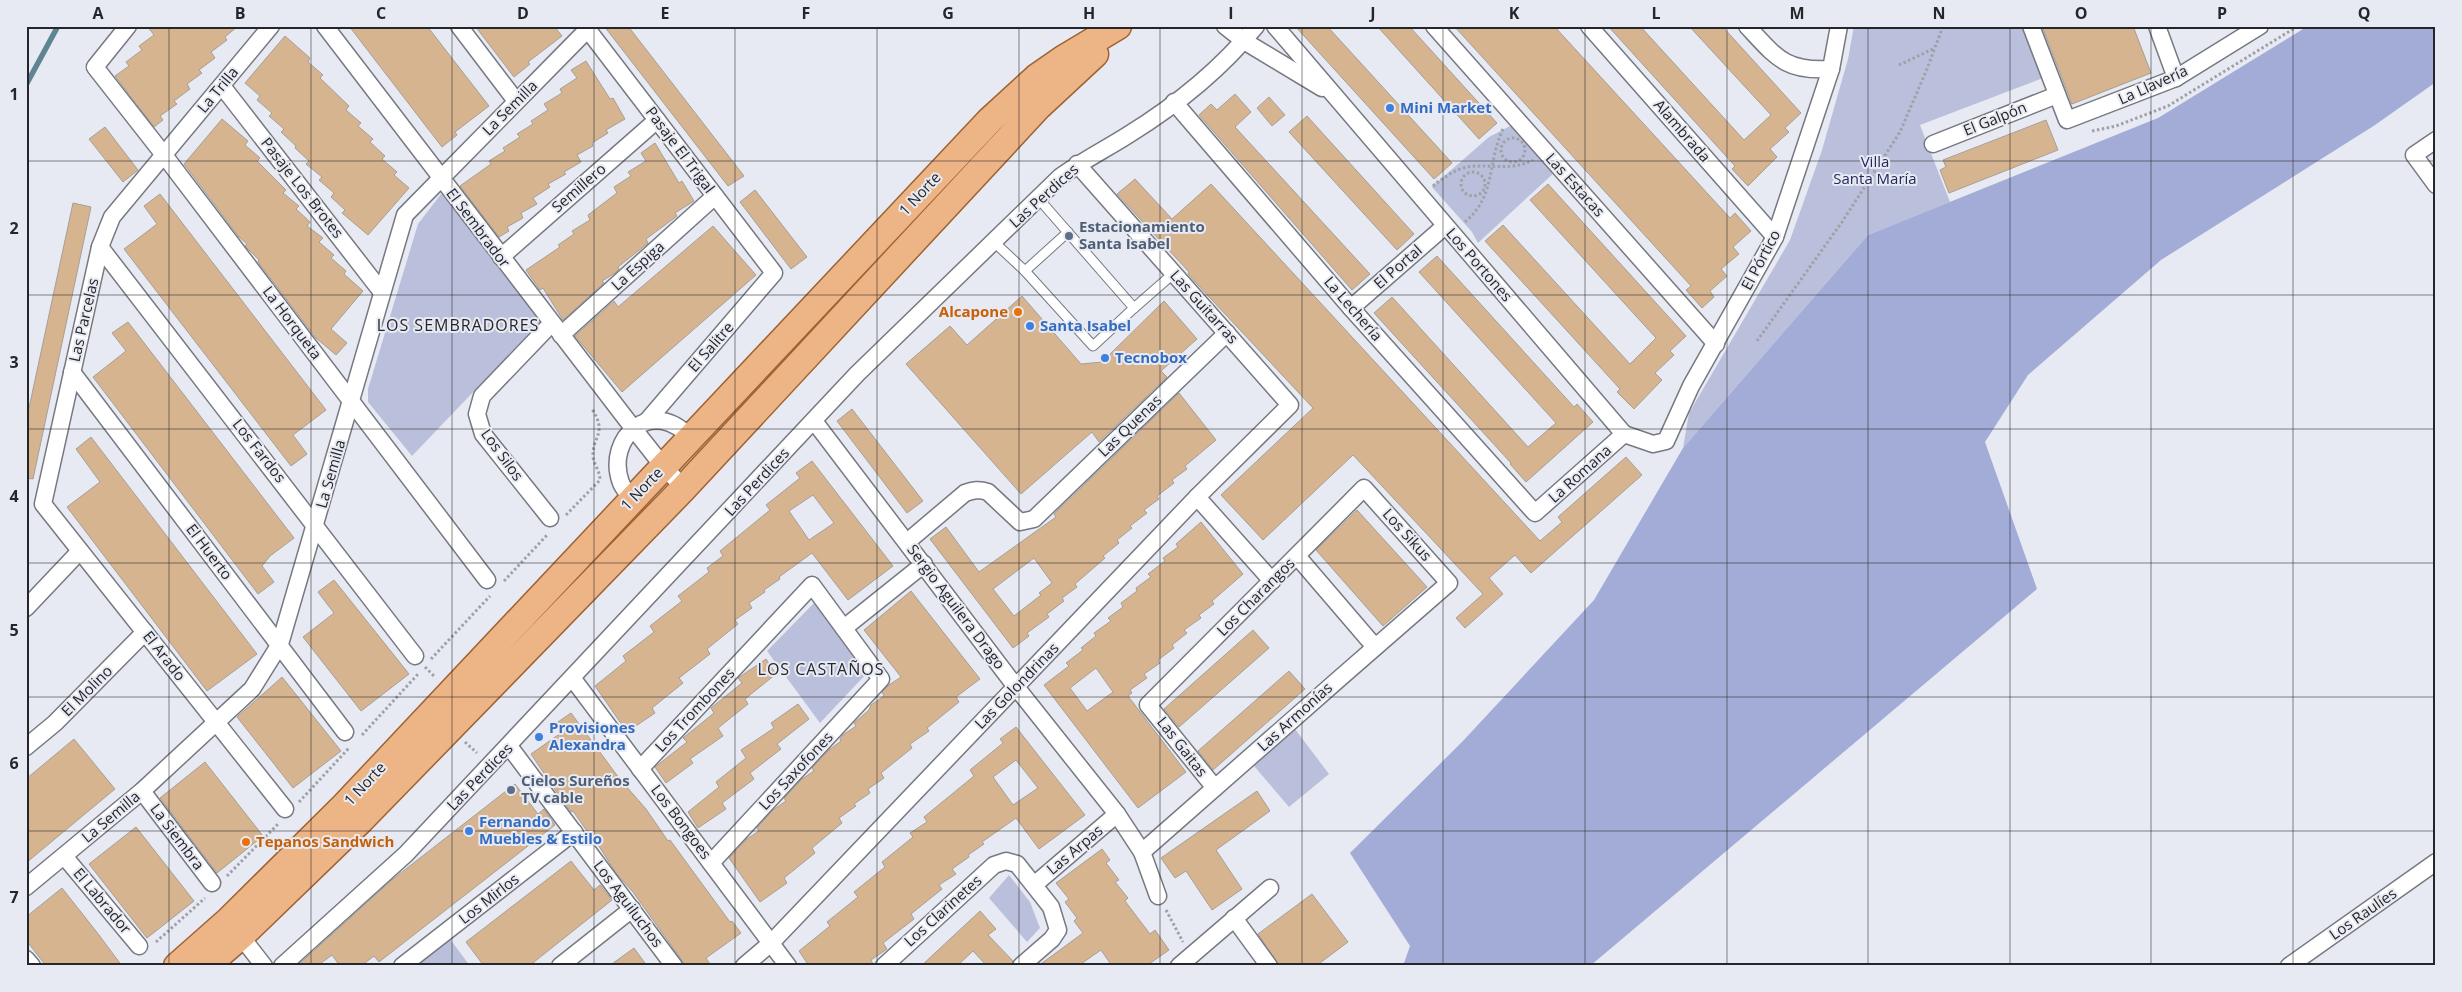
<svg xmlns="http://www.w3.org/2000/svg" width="2462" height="992" viewBox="0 0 2462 992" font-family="'Open Sans',sans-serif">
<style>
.green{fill:#bac0db}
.forest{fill:#a2acd7}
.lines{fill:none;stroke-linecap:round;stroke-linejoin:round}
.stream{stroke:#5f8593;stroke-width:5.5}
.building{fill:#d6b48f;stroke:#a69f98;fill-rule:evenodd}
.lane-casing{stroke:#777981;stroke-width:11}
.street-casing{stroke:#777981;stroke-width:19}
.primary-casing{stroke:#9f6231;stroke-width:29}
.path{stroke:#9fa1a8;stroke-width:3;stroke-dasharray:2.5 2.5;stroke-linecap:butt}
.lane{stroke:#fff;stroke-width:9}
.street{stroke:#fff;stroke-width:16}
.primary{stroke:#edb486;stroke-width:26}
.grid{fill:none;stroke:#252629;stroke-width:1;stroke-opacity:0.55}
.shop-dot{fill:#3f7fe0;stroke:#e8eaf3;stroke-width:2}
.service-dot{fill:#5c6f8a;stroke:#e8eaf3;stroke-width:2}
.food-dot{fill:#e8710a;stroke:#e8eaf3;stroke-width:2}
.labels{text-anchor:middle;stroke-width:4;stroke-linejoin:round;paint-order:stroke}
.street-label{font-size:15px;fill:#252629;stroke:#e8eaf3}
.shop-label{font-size:15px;font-weight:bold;fill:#366cbe;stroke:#e8eaf3;text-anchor:start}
.park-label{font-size:15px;fill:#23285d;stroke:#e8eaf3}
.service-label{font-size:15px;font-weight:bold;fill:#4e5e75;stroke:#e8eaf3;text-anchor:start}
.food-label{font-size:15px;font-weight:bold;fill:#c56008;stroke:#e8eaf3;text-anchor:end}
.neighbourhood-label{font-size:16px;letter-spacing:1px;fill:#252629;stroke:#e8eaf3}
.neatline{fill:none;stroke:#252629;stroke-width:2}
.grid-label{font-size:16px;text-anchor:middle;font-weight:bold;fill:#252629}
</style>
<rect width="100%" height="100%" fill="#e8eaf3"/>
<g class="green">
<path d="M1854,26H2022L2043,78L1920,125L1950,202L1868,235L1683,448L1689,413L1790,240L1822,150L1848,59Z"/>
<path d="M1514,124L1555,172L1478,243L1472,232L1432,187L1443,170L1434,185L1489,137Z"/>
<path d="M441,194L444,195L543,319L412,456L368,402V389L418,224Z"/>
<path d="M814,603L867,673L820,723L767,651Z"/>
<path d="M1295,729L1329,774L1289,807L1254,766Z"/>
<path d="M1009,875L1030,902L1040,928L1027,942L989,898Z"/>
<path d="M450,939L470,966H414Z"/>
</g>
<path class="forest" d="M2308,26H2436V82L2375,125L2161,260L2028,375L1985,442L2037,589L1590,966H1403L1410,946L1350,853L1462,742L1594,600L1683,448L1868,235L2158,118Z"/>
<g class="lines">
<path class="stream" d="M26,85L58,26"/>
</g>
<g class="building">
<path d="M147,26H238L225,37L227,40L211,52L215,58L199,70L202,73L187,84L190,89L174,101L177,104L160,116L163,120L154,127L115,76L129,66L126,62L142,50L139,46L154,35Z"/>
<path d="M349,26H427L489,106L455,132L457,135L442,147Z"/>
<path d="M475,26H554L562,36L528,62L530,64L514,77Z"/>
<path d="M604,26H628L744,176L728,186Z"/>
<path d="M1295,26H1327L1452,163L1434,179Z"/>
<path d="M1377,26H1409L1497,123L1479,139Z"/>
<path d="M1454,26H1554L1730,218L1735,213L1751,231L1733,247L1739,254L1721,269L1727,276L1710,291L1714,297L1702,308L1686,290L1691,286Z"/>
<path d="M1608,26H1640L1744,140L1771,115L1689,26H1722L1801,113L1785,128L1789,132L1770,149L1777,157L1748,186L1732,169L1735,166Z"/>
<path d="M2042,26H2133L2151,73L2072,104Z"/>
<path d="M285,36L310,58L308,62L323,75L320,78L349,106L346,110L361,123L358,126L373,139L370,142L385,156L382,159L397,172L394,175L409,188L368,235L342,213L345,210L331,197L334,193L319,180L322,177L306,164L309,161L295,148L296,146L281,132L284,129L269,116L272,113L257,100L260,96L245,83Z"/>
<path d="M586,61L610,99L613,98L625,119L606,130L608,133L592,143L593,146L577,155L581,162L564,172L566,174L548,184L550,187L533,198L537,204L521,213L523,218L507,227L509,231L499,237L460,186L491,164L489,161L505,151L503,148L520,137L517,134L533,124L531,121L548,110L544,104L562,93L560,89L577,78L571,70Z"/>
<path d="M1235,94L1251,112L1235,127L1370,274L1352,290L1199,115L1211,104L1217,110Z"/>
<path d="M1269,97L1285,115L1272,126L1257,108Z"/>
<path d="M1307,116L1414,234L1397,250L1289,132Z"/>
<path d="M222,119L248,141L245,145L260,158L257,161L286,190L283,193L299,206L296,209L310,222L307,226L323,238L319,242L334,255L331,258L346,271L344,274L363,291L331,329L347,343L336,355L316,338L258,262L259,260L245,246L247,244L239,237L184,164Z"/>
<path d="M2046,120L2058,150L1949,193L1940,170L1946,167L1943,160Z"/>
<path d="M105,127L138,170L123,182L89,139Z"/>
<path d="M655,143L679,183L682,181L694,201L675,213L677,216L646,239L648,243L618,267L619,269L615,273L602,281L604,283L563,320L543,288L540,290L526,270L560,247L558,245L574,234L572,231L590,220L588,215L617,193L614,187L631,176L628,172L646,161L641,153Z"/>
<path d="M1135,179L1172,219L1211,184L1540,541L1562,522L1558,517L1626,457L1642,475L1531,573L1515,555L1489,578L1503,594L1465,628L1456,618L1483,594L1353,455L1263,540L1221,495L1313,408L1197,284L1188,274L1189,272L1117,194Z"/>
<path d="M1548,184L1686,336L1670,351L1674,355L1655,373L1662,380L1634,409L1617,392L1620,389L1485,241L1503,225L1630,364L1656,338L1530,200Z"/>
<path d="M755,190L807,257L791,269L740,202Z"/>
<path d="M160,194L326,410L293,435L307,454L291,466L124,249L157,224L144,206Z"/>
<path d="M73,203L91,207L33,479L26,478V422Z"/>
<path d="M713,226L756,275L622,392L575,336L614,301L618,307Z"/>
<path d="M1437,256L1574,407L1577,404L1593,422L1526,482L1510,464L1511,463L1374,313L1392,297L1528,447L1556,423L1419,272Z"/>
<path d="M1022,296L1081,364L1102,362L1164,301L1197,339L1161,371L1167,377L1099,442L1092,432L1021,494L906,364L950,326L967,345Z"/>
<path d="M128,322L294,538L270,556L262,566L274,582L258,594L93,377L126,351L112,333Z"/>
<path d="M1179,393L1216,440L1185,466L1187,469L1172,480L1174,483L1157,496L1159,499L1144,510L1147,513L1130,526L1132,528L1117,540L1119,543L1103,556L1105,558L1075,584L1077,587L1062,598L1064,601L1047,614L1049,617L1027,633L1029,636L1013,648L930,539L946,527L979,572L1056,517L1054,514ZM1034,558L1052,583L1039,593L1041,595L1014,616L993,589Z"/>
<path d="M852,409L923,501L907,513L837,421Z"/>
<path d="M91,437L257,654L207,691L67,507L100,482L76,449Z"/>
<path d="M812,461L893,566L848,600L812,553L779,577L780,579L764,590L765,592L749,603L752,608L735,620L738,624L707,649L710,654L679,678L683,683L652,708L655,713L627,732L595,686L626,661L623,656L654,632L650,626L682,601L678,596L709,572L707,568L723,556L720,551L770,510L766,505L800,478L796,473ZM813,495L834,523L809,540L789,511Z"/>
<path d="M1357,510L1427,587L1383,626L1316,550Z"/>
<path d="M1201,522L1243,574L1212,601L1214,604L1199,615L1201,618L1184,630L1187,633L1172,645L1174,648L1158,660L1160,663L1144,674L1147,678L1130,690L1132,693L1128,696L1186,772L1138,808L1044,685L1069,666L1066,663L1083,650L1081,648L1096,636L1094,633L1111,621L1108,618L1123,607L1121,603L1137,591L1136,588L1151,577L1148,574L1165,561L1163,558L1178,547L1176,544ZM1096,668L1113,692L1087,711L1070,688Z"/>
<path d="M334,580L409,674L361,711L303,637L334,613L318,592Z"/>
<path d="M911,591L980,679L956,697L959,702L927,728L929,731L910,744L912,748L881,773L884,778L868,789L870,793L854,804L856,806L839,818L842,823L812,848L815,853L784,878L787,883L760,902L729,858L747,839L759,831L757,828L773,810L786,801L784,798L802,779L814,771L812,768L829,750L841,741L840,739L843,735L856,726L854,723L869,710L871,705L884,696L882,692L889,685L901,677L864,630Z"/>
<path d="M1253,630L1269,648L1179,727L1164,709Z"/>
<path d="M766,659L776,674L745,699L748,704L718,728L723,736L690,759L693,763L666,783L655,767L687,742L683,738L714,713L711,708L742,683L738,678L741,676Z"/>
<path d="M1289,671L1305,689L1213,770L1198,751Z"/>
<path d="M282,677L341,751L293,788L237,717Z"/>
<path d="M798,704L809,719L777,744L781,749L750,773L754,779L722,803L726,809L698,828L688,812L719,787L716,782L746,758L741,750L774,728L771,723Z"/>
<path d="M571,713L619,778L646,809L668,841L670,840L730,922L732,921L741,933L706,958L711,966H686L633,892L616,873L597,843L596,844L573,811L571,812L560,797L531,754L561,733L555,724Z"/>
<path d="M1016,727L1085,815L1039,849L1016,818L982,842L984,844L968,855L969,857L952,869L956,874L939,885L942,889L911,914L914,919L883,943L887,949L871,960L874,966H809L799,951L830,926L827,922L858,897L854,892L885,867L882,862L913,837L910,833L927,822L924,817L974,776L970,770L1003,743L1000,739ZM1016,760L1038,788L1013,805L993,777Z"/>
<path d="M74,739L115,789L26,863V779Z"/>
<path d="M205,762L263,836L217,873L160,798Z"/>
<path d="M515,784L538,814L544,809L555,825L379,962L374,956L361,966H340L332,955L317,966H297L393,879Z"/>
<path d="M1257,791L1270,811L1216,850L1242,889L1212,910L1186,871L1175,878L1161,858Z"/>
<path d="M136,827L194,901L147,938L89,864Z"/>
<path d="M1102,849L1110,860L1106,863L1119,880L1115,882L1128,898L1125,901L1150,934L1155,930L1169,950L1146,966H1112L1101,950L1078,966H1038L1083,933L1074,921L1077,918L1065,902L1069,899L1056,883Z"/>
<path d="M571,861L594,890L600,885L612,900L529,966H484L466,942Z"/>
<path d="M62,888L99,935L122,966H46L26,940V917Z"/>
<path d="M1312,894L1348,942L1316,966H1279L1258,934Z"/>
<path d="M980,911L996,929L988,935L1013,961L1011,966H987L973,951L957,966H921Z"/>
<path d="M634,948L647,966H609Z"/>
</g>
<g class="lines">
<defs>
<g id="lane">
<path d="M994,242L1025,271L1093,346L1134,308L1038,198"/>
<path d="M1025,271L1068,232"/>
<path d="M1134,308L1174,273"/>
</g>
<g id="street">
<path d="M128,26L95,67L164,155L487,580"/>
<path d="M271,26L112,217L100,247L43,504L285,809"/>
<path d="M325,26L633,428L663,466L684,488"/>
<path d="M459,26L516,101"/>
<path d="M585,26L774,273L647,421"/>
<path d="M1225,26L1244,41L1322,88"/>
<path d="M1275,26L1624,434"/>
<path d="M1434,26L1716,344"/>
<path d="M1589,26L1775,237"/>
<path d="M1747,26C1776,57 1785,72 1831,69"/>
<path d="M2031,26L2067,120L2176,78L2260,26"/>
<path d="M2157,26L2176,78"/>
<path d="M222,86L381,291"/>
<path d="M1174,102L1351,308L1535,513L1624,434"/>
<path d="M2436,140L2414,155L2436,185"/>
<path d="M1933,144L2057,95"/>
<path d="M100,247L415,656"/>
<path d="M501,257L657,120"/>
<path d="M1351,308L1445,226"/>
<path d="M561,335L715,196"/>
<path d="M72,372L345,732"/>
<path d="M814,421L1016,687L1117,814L1142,852L1158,896"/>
<path d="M1624,434L1653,444L1666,441L1691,386L1775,237L1831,69L1839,26"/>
<path d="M1197,497L1272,581"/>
<path d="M632,499C628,494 623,488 621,483C604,437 654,395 691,439"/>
<path d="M550,518L483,434L477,414L482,396L552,323"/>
<path d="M907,542L965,493C973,490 979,489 988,492L1020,522L1034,519L1227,333"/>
<path d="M1297,556L1375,647"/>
<path d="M26,608L80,551"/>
<path d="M844,628L924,564"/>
<path d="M573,679L788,966"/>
<path d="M509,746L674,966"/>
<path d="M26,747L55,723L145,632"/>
<path d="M640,769L812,585L881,679L711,863"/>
<path d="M142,791L212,883"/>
<path d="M1142,852C1245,762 1346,672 1449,583L1364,488L1148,705L1215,788"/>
<path d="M64,856L139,946"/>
<path d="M1034,885L1117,814"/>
<path d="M26,887L142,791L252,689L280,644L405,215L587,30"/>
<path d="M1234,918L1269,966"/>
<path d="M236,930L264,966"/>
<path d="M26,959L32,966"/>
<path d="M282,966L406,854L857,374L1060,177C1082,161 1106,149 1128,135C1175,106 1221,69 1256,26"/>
<path d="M402,966L574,832"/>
<path d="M560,966L632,909"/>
<path d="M744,966L771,943L1197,497L1290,405L1077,164"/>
<path d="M884,966L994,865L1006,861L1017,864L1051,907L1058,930L1052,939L1021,966"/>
<path d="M1179,966L1270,888"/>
<path d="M2289,966L2436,862"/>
</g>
<g id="primary">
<path d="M177,966L229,920L345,805L990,120L1037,77L1063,59L1118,26"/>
<path d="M206,966L241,936L361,820L684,488L1039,106L1095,54"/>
</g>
</defs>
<use href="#lane" class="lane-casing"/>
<use href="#street" class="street-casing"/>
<use href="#primary" class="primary-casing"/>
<g class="path">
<path d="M1899,65L1935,48"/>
<path d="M2092,131L2116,126L2168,106L2298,26"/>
<circle cx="1513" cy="150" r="12"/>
<circle cx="1473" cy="184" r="12"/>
<path d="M1433,186C1443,178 1454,170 1467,167C1490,163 1509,172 1533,160"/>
<path d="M1465,222C1496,196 1487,163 1503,129"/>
<path d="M1757,341L1842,222L1900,132L1927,69L1943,26"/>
<path d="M566,515L600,480C600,471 594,465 593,457C592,436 608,434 592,409"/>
<path d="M504,581L548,534"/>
<path d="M431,659L490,596"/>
<path d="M425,667L435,677"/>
<path d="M362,735L419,673"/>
<path d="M465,742L477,753"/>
<path d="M299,802L349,748"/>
<path d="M227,876L279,823"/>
<path d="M1166,910L1183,942"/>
<path d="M156,942L205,898"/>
</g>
<use href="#lane" class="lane"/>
<use href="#street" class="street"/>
<use href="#primary" class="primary"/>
</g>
<path class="grid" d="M169,26V966M311,26V966M452,26V966M594,26V966M735,26V966M877,26V966M1019,26V966M1160,26V966M1302,26V966M1443,26V966M1585,26V966M1727,26V966M1868,26V966M2010,26V966M2151,26V966M2293,26V966M26,161H2436M26,295H2436M26,429H2436M26,563H2436M26,697H2436M26,831H2436"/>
<g class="shop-dot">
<circle cx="1390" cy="108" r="5"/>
<circle cx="1030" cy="326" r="5"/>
<circle cx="1105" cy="358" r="5"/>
<circle cx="539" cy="737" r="5"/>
<circle cx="469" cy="831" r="5"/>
</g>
<g class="service-dot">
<circle cx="1069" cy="236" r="5"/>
<circle cx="511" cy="790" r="5"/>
</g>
<g class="food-dot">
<circle cx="1018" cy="312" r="5"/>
<circle cx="246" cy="842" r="5"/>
</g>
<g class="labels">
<g class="street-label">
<text transform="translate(2153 85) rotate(-24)" y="5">La Llavería</text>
<text transform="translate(218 90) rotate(-50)" y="5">La Trilla</text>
<text transform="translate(510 108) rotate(-45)" y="5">La Semilla</text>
<text transform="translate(1995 119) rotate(-22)" y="5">El Galpón</text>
<text transform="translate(1682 131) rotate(49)" y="5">Alambrada</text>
<text transform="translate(680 150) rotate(53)" y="5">Pasaje El Trigal</text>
<text transform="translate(1575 185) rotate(48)" y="5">Las Estacas</text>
<text transform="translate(302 188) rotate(52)" y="5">Pasaje Los Brotes</text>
<text transform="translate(579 188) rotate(-41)" y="5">Semillero</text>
<text transform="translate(920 194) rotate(-47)" y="5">1 Norte</text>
<text transform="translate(1044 196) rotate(-42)" y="5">Las Perdices</text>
<text transform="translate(478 228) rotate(53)" y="5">El Sembrador</text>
<text transform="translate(1761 260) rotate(-62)" y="5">El Pórtico</text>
<text transform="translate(1479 265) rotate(49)" y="5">Los Portones</text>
<text transform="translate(638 266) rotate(-42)" y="5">La Espiga</text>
<text transform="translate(1398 267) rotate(-41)" y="5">El Portal</text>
<text transform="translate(1204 307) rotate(48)" y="5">Las Guitarras</text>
<text transform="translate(1353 309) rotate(49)" y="5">La Lechería</text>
<text transform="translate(84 320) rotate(-77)" y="5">Las Parcelas</text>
<text transform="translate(292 323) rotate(53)" y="5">La Horqueta</text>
<text transform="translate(711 347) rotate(-49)" y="5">El Salitre</text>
<text transform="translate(1130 426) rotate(-44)" y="5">Las Quenas</text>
<text transform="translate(259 451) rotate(52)" y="5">Los Fardos</text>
<text transform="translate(502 455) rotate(54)" y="5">Los Silos</text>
<text transform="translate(331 474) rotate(-74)" y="5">La Semilla</text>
<text transform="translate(1580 474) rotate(-42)" y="5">La Romana</text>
<text transform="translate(757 482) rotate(-47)" y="5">Las Perdices</text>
<text transform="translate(642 489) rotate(-46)" y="5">1 Norte</text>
<text transform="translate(1407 535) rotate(48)" y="5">Los Sikus</text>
<text transform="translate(209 552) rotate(53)" y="5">El Huerto</text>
<text transform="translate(1256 597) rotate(-45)" y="5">Los Charangos</text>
<text transform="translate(956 607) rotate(53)" y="5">Sergio Aguilera Drago</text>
<text transform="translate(164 656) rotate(52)" y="5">El Arado</text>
<text transform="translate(1017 686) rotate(-46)" y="5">Las Golondrinas</text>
<text transform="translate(87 691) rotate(-45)" y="5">El Molino</text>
<text transform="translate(695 710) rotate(-47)" y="5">Los Trombones</text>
<text transform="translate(1295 717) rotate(-42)" y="5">Las Armonías</text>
<text transform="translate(1182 747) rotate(52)" y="5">Las Gaitas</text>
<text transform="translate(796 771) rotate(-47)" y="5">Los Saxofones</text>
<text transform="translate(480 777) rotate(-46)" y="5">Las Perdices</text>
<text transform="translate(365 784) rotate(-47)" y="5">1 Norte</text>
<text transform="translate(111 817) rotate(-40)" y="5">La Semilla</text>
<text transform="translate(681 822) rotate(53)" y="5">Los Bongoes</text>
<text transform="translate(177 837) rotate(53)" y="5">La Siembra</text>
<text transform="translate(1075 850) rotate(-40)" y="5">Las Arpas</text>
<text transform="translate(489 899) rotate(-38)" y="5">Los Mirlos</text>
<text transform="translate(102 901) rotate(50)" y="5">El Labrador</text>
<text transform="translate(628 904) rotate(53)" y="5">Los Aguiluchos</text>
<text transform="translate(943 911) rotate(-42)" y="5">Los Clarinetes</text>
<text transform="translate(2363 914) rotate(-35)" y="5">Los Raulíes</text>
</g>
<g class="shop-label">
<text x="1400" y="113">Mini Market</text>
<text x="1040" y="331">Santa Isabel</text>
<text x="1115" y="363">Tecnobox</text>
<text x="549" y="733">Provisiones<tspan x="549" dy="17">Alexandra</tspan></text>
<text x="479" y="827">Fernando<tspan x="479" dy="17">Muebles &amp; Estilo</tspan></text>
</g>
<g class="park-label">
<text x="1875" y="167">Villa<tspan x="1875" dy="17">Santa María</tspan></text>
</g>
<g class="service-label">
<text x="1079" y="232">Estacionamiento<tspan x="1079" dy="17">Santa Isabel</tspan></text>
<text x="521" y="786">Cielos Sureños<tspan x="521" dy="17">TV cable</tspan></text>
</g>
<g class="food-label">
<text x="1008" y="317">Alcapone</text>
<text x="256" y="847" text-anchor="start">Tepanos Sandwich</text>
</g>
<g class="neighbourhood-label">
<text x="458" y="331">LOS SEMBRADORES</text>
<text x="821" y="675">LOS CASTAÑOS</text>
</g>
</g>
<rect width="2462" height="992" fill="none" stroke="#e8eaf3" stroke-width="55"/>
<rect x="28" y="28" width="2406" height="936" class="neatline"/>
<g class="grid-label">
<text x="98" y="19">A</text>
<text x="240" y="19">B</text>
<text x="381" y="19">C</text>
<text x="523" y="19">D</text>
<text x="665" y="19">E</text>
<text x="806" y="19">F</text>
<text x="948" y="19">G</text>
<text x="1089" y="19">H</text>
<text x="1231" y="19">I</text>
<text x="1373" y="19">J</text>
<text x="1514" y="19">K</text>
<text x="1656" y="19">L</text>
<text x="1797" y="19">M</text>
<text x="1939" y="19">N</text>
<text x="2081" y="19">O</text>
<text x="2222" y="19">P</text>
<text x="2364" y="19">Q</text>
<text x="14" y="100">1</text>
<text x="14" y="234">2</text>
<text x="14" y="368">3</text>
<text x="14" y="502">4</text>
<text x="14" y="636">5</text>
<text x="14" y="769">6</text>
<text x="14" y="903">7</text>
</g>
</svg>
